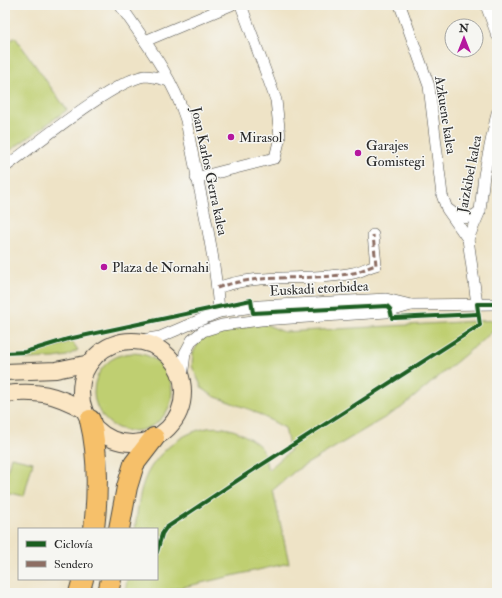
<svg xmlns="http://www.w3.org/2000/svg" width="502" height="598" viewBox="0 0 502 598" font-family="'IM FELL Double Pica',serif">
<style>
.green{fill:#bfcf71;stroke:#757d4e}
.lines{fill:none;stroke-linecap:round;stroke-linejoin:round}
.street-casing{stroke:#484742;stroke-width:12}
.secondary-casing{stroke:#484742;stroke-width:18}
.highway-casing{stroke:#484742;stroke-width:22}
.street{stroke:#fff;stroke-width:11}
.secondary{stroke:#fbe6c4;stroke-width:16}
.highway{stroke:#f6c06b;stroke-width:20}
.quiet{stroke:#8d6e63;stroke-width:3;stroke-dasharray:6 3;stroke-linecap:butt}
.cycleway-casing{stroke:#f6f6f2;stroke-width:6}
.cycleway{stroke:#1b5e20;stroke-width:4}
.poi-dot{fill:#b5179e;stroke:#f6f6f2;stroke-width:1.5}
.labels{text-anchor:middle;stroke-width:3;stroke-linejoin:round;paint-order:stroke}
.street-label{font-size:14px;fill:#2b2b2b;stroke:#f6f6f2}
.poi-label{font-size:14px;fill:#2b2b2b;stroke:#f6f6f2;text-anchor:start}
</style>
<rect width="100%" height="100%" fill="#f6f6f2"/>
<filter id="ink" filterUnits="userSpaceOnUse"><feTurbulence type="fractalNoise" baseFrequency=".025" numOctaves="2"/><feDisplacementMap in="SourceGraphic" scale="8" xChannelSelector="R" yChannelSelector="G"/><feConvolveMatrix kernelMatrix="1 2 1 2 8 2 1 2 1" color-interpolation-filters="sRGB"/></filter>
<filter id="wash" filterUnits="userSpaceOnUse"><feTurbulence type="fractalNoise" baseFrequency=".012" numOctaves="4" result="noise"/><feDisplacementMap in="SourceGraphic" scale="16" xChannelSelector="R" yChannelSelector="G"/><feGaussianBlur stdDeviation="0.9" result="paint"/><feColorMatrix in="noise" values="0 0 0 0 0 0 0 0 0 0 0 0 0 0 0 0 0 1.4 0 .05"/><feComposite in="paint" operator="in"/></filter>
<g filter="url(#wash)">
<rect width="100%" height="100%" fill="#eee3c6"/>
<g class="green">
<path d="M15,37L67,110L5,154V45Z"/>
<path d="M496,320L497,328L401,408L295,471L273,490L289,563L170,590L169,593H125L127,579H157V529H135C138,508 139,485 151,467C171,437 209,416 242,434C249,438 258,443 262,449C265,454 266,464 268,470L290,451L285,428L251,410L213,396L202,388L192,366L193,353L200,340L212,332L229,328L265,324L284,332Z"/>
<path d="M72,341L78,350L67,356L54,358L25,359V357Z"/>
<circle cx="133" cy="392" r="39"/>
<path d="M11,457L33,462L24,496L5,492V479Z"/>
</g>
</g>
<g filter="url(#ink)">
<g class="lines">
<defs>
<g id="street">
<path d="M120,5C145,41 173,78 186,120C197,183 215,248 219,312"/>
<path d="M400,5L429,86L442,195L447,209L468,239L477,304"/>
<path d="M486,5L497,35"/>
<path d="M145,41L231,5"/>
<path d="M5,167C34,146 114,80 145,76C153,76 162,79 169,81"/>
<path d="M196,178L275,158L280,137L276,100L241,5"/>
<path d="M449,210C460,219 469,221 480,211"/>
<path d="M468,239L480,211L484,175L497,113"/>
<path d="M217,288C260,272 309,282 353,273C360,272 368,267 376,265L373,235"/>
<path d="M136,341L160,337L219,312L260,306L386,299L411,305"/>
<path d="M182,378L185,353L192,340L203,331L222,325L261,320L387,312L411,305L497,304"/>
</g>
<g id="secondary">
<circle cx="132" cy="392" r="51"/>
<path d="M5,372L56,370L90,363"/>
<path d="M5,394C38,390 55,394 84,410"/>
</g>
<g id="highway">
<path d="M90,420C99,456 98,492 94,529"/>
<path d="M119,529L127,487L134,464L154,438"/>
<path d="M79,593L83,579"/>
<path d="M108,593L111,579"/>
</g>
</defs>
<use href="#street" class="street-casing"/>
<use href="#secondary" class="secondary-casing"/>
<use href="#highway" class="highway-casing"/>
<use href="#street" class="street"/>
<use href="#secondary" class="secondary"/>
<use href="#highway" class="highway"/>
<path class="quiet" d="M217,288C260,272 309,282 353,273C360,272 368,267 376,265L373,235"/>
<defs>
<g id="cycleway">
<path d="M5,353L25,352L68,339L251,300L253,313L387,306L390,309L392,318H395L478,314"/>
<path d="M157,552L162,534L166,528L244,476L480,325L477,304H497"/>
</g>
</defs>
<use href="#cycleway" class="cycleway-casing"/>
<use href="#cycleway" class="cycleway"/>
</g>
</g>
<g class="poi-dot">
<circle cx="231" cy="137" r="4"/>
<circle cx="358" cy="153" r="4"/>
<circle cx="104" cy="267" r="4"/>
</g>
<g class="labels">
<g class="street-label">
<text transform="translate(446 115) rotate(81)" y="5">Azkuene kalea</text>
<text transform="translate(210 171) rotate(78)" y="5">Joan Karlos Gerra kalea</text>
<text transform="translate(469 174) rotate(-79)" y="5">Jaizkibel kalea</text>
<text transform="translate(319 288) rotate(-3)" y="5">Euskadi etorbidea</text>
</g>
<g class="poi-label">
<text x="239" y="142">Mirasol</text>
<text x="366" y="150">Garajes<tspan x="366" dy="16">Gomistegi</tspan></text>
<text x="112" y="272">Plaza de Nornahi</text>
</g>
</g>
<rect width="502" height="598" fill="none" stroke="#f6f6f2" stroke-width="20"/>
<rect x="18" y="528" width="140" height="52" fill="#f6f6f2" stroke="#a5a5a2"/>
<rect x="26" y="541" width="20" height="6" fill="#1b5e20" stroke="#a5a5a2"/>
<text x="54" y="548" font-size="12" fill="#2b2b2b">Ciclovía</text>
<rect x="26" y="561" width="20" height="6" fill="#8d6e63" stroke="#a5a5a2"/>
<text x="54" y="568" font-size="12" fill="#2b2b2b">Sendero</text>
<g transform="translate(464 38)"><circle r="19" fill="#f6f6f2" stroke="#a5a5a2"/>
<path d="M0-3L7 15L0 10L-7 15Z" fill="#b5179e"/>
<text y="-6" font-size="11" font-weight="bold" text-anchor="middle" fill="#2b2b2b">N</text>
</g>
</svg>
